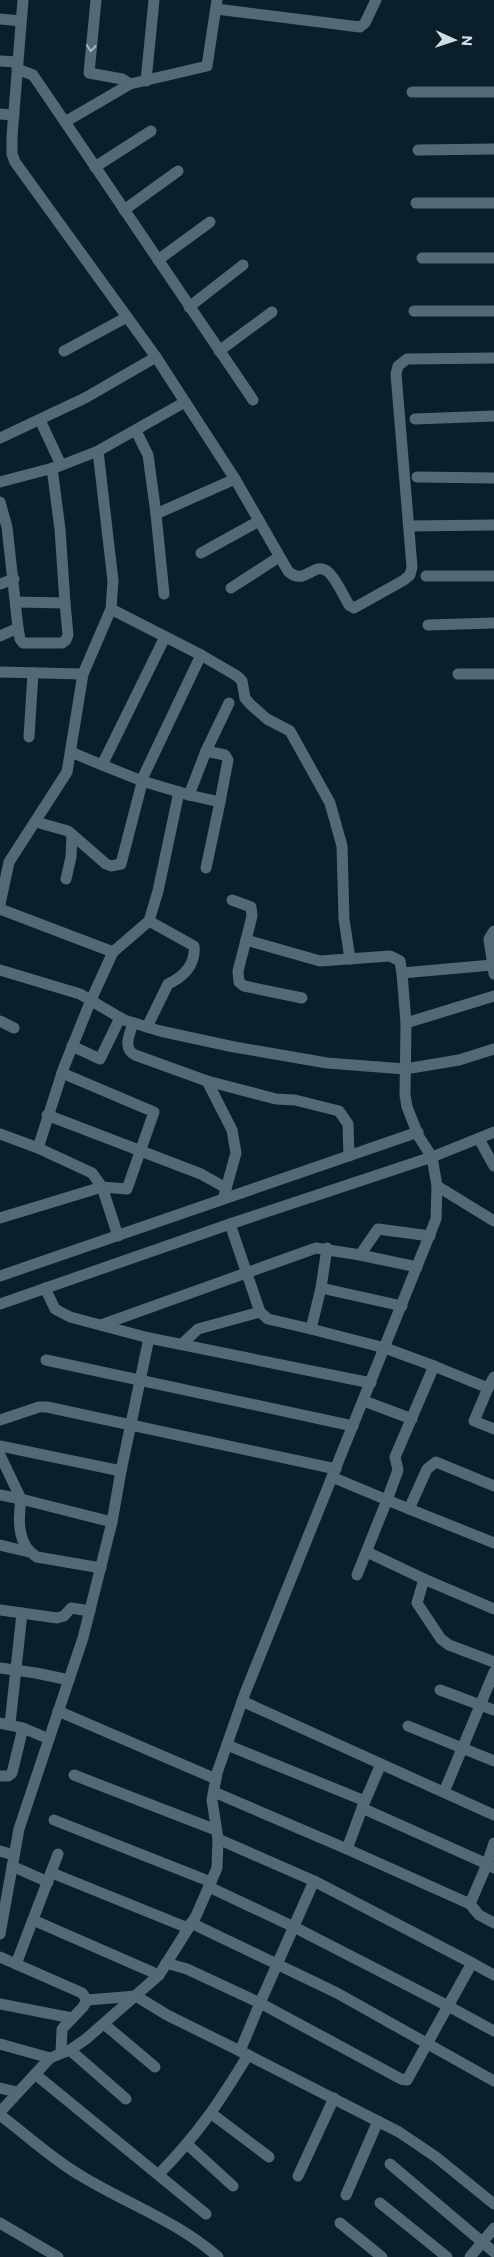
<svg xmlns="http://www.w3.org/2000/svg" width="494" height="2257" viewBox="0 0 494 2257" font-family="Commissioner,sans-serif">
<style>
.lines{fill:none;stroke-linecap:round;stroke-linejoin:round}
.minor{stroke:#536976;stroke-width:11}
.oneway{stroke:#a4b4be}
</style>
<rect width="100%" height="100%" fill="#0a1f29"/>
<g class="lines">
<g class="minor">
<path d="M23,0L12,136V154L15,162L156,357L235,479L288,571C304,587 314,561 327,571C336,578 343,595 349,605L354,608L404,580L410,575L412,567L396,374L398,366L407,359L494,358"/>
<path d="M96,0L89,73L122,79L130,84"/>
<path d="M216,9L360,27L365,23L376,0"/>
<path d="M0,19L21,21"/>
<path d="M0,61L17,62"/>
<path d="M17,69L33,75L65,122L130,84L207,66L217,0"/>
<path d="M146,81L154,0"/>
<path d="M412,92H494"/>
<path d="M0,114L14,115"/>
<path d="M65,122L253,400"/>
<path d="M418,150L494,149"/>
<path d="M95,167L151,131"/>
<path d="M416,203H494"/>
<path d="M124,210L178,171"/>
<path d="M422,258H494"/>
<path d="M158,260L210,222"/>
<path d="M189,307L243,265"/>
<path d="M414,311H494"/>
<path d="M64,351L127,317"/>
<path d="M219,351L272,312"/>
<path d="M415,419L494,416"/>
<path d="M40,420L61,465"/>
<path d="M136,431L148,455L156,514"/>
<path d="M0,438L85,398L156,357"/>
<path d="M417,477L494,478"/>
<path d="M0,482L57,467L98,451L185,402"/>
<path d="M0,502L7,527L18,628L0,636"/>
<path d="M409,526L494,525"/>
<path d="M201,553L259,521"/>
<path d="M426,576H494"/>
<path d="M0,584L14,579"/>
<path d="M231,588L279,557"/>
<path d="M164,594L156,514L235,479"/>
<path d="M16,602L65,603L60,529L52,468"/>
<path d="M111,609L201,655"/>
<path d="M428,625L494,623"/>
<path d="M18,628L20,639L23,643H62L66,640L68,635L65,603"/>
<path d="M0,672L83,674"/>
<path d="M458,674H494"/>
<path d="M29,737L33,673"/>
<path d="M71,752L102,765L165,637"/>
<path d="M102,765L142,781L189,795L206,751L229,703"/>
<path d="M189,795L220,802L228,760L225,755L206,751"/>
<path d="M36,822L68,831L106,864L111,866L121,864L144,775L201,655L237,676L242,681L245,698L250,704L267,719L290,731L330,803L342,846L344,919L350,959"/>
<path d="M206,868L220,802"/>
<path d="M66,879L71,857L72,835"/>
<path d="M232,900L251,907L252,916L246,940L320,961L390,956L400,961L402,973L492,965"/>
<path d="M0,904L9,862L67,772L83,674L111,609L113,581L98,451"/>
<path d="M0,909L113,952"/>
<path d="M494,931L489,939L494,974"/>
<path d="M246,940L238,971L239,982L244,986L302,998"/>
<path d="M0,970L80,994L124,1020L160,1031L234,1047L327,1063L405,1069L459,1060L494,1049"/>
<path d="M0,1021L14,1028"/>
<path d="M133,1023C130,1034 122,1048 135,1055L207,1081L276,1099L295,1100L339,1111L348,1124L349,1156"/>
<path d="M406,1023L494,996"/>
<path d="M147,1027L168,984C183,977 196,965 194,946L149,921"/>
<path d="M72,1046L100,1059L120,1018"/>
<path d="M207,1081L232,1130L236,1153L224,1196"/>
<path d="M47,1115L201,1174L226,1188"/>
<path d="M0,1134L38,1148L92,1173L102,1187L127,1189L154,1112L62,1073"/>
<path d="M479,1139L494,1166"/>
<path d="M38,1148L64,1067L91,1000L113,952L149,921L158,891L179,792"/>
<path d="M437,1186L494,1221"/>
<path d="M0,1218L102,1187L118,1236"/>
<path d="M230,1224L260,1312L268,1319L311,1329L321,1288"/>
<path d="M327,1248L321,1288L402,1306"/>
<path d="M360,1255L417,1267"/>
<path d="M0,1276L418,1132"/>
<path d="M45,1288L55,1309L70,1317L149,1338L121,1471"/>
<path d="M0,1304L230,1224L432,1157L494,1132"/>
<path d="M101,1325L316,1248L360,1255L378,1229L430,1236"/>
<path d="M311,1329L385,1348L434,1366L395,1457L398,1470L387,1500L332,1477"/>
<path d="M149,1338L371,1383"/>
<path d="M182,1344L198,1329L260,1312"/>
<path d="M46,1360L353,1426"/>
<path d="M434,1366L488,1388L494,1377"/>
<path d="M488,1388L474,1421L494,1429"/>
<path d="M364,1401L412,1419"/>
<path d="M0,1420L39,1407H47L336,1469"/>
<path d="M0,1446L121,1471L112,1522"/>
<path d="M0,1455L21,1499L112,1522L83,1638L49,1739"/>
<path d="M0,1495L21,1499C18,1520 17,1545 37,1557L101,1568"/>
<path d="M409,1509L427,1469L436,1462L494,1486"/>
<path d="M0,1545L29,1552"/>
<path d="M367,1552L424,1579"/>
<path d="M357,1575L387,1500L494,1543"/>
<path d="M494,1609L424,1579L417,1603L441,1639L449,1645L494,1662"/>
<path d="M0,1610L57,1618L64,1616L71,1608L90,1611"/>
<path d="M0,1668L36,1673L69,1680"/>
<path d="M440,1690L494,1710"/>
<path d="M58,1711L216,1779"/>
<path d="M0,1723L23,1728L49,1739L19,1829L0,1934"/>
<path d="M10,1724L22,1613"/>
<path d="M408,1726L494,1761"/>
<path d="M227,1745L365,1801L381,1764L242,1701"/>
<path d="M381,1764L494,1815"/>
<path d="M74,1775L216,1830"/>
<path d="M0,1776H8L12,1773L23,1728"/>
<path d="M214,1792L347,1849L364,1803"/>
<path d="M444,1792L494,1672"/>
<path d="M54,1820L211,1882"/>
<path d="M494,1843L487,1864L494,1868"/>
<path d="M347,1849L470,1904L487,1864L362,1808"/>
<path d="M0,1851L14,1855"/>
<path d="M12,1866L48,1882"/>
<path d="M52,1873L188,1928"/>
<path d="M209,1887L294,1927L448,2006L472,1963L314,1881"/>
<path d="M470,1904L479,1915L494,1923"/>
<path d="M33,1920L159,1975"/>
<path d="M191,1923L337,1993L494,2081"/>
<path d="M0,1957L16,1964L58,1854"/>
<path d="M166,1963L187,1969L260,2003L314,1881L218,1839"/>
<path d="M472,1963L494,1975"/>
<path d="M16,1964L82,1993L87,2000L83,2007L62,2029L61,2053"/>
<path d="M87,2000L136,1996L167,2015L240,2051"/>
<path d="M0,2004L72,2018"/>
<path d="M104,2024L155,2067"/>
<path d="M494,2031L448,2006L407,2080L401,2079L260,2003L240,2051L399,2132L436,2157L494,2204"/>
<path d="M0,2044L50,2058"/>
<path d="M70,2050L126,2099"/>
<path d="M35,2074L206,2214"/>
<path d="M0,2088L17,2092"/>
<path d="M0,2112L50,2058L70,2050L86,2039L159,1975L196,1916L217,1868L218,1839L212,1800L217,1773L245,1693L436,1219L437,1186L432,1157L419,1137L407,1107L405,1095L406,1023L402,973"/>
<path d="M212,2114L269,2157"/>
<path d="M0,2115C28,2136 53,2160 83,2177C128,2204 178,2222 218,2257"/>
<path d="M188,2145L233,2186"/>
<path d="M390,2164L494,2252"/>
<path d="M159,2174C198,2134 219,2103 248,2055"/>
<path d="M298,2176L334,2098"/>
<path d="M346,2195L378,2121"/>
<path d="M380,2203L447,2257"/>
<path d="M0,2223L58,2257"/>
<path d="M340,2223L382,2257"/>
<path d="M470,2257L494,2228"/>
</g>
</g>
<defs><path id="oneway-chevron" d="M-2-3.5L2.5 0L-2 3.5" fill="none" stroke-width="1.6" stroke-linecap="round" stroke-linejoin="round" transform="scale(1.25)"/></defs>
<use class="oneway" href="#oneway-chevron" transform="translate(91 48) rotate(96)"/>
<g transform="translate(454 40) rotate(93)" stroke="#0a1f29" stroke-width="4" paint-order="stroke">
<path d="M0-4L9 19L0 12L-9 19Z" fill="#d0dde4"/>
<text y="-8" font-size="14" font-weight="bold" text-anchor="middle" fill="#d0dde4">N</text>
</g>
</svg>
